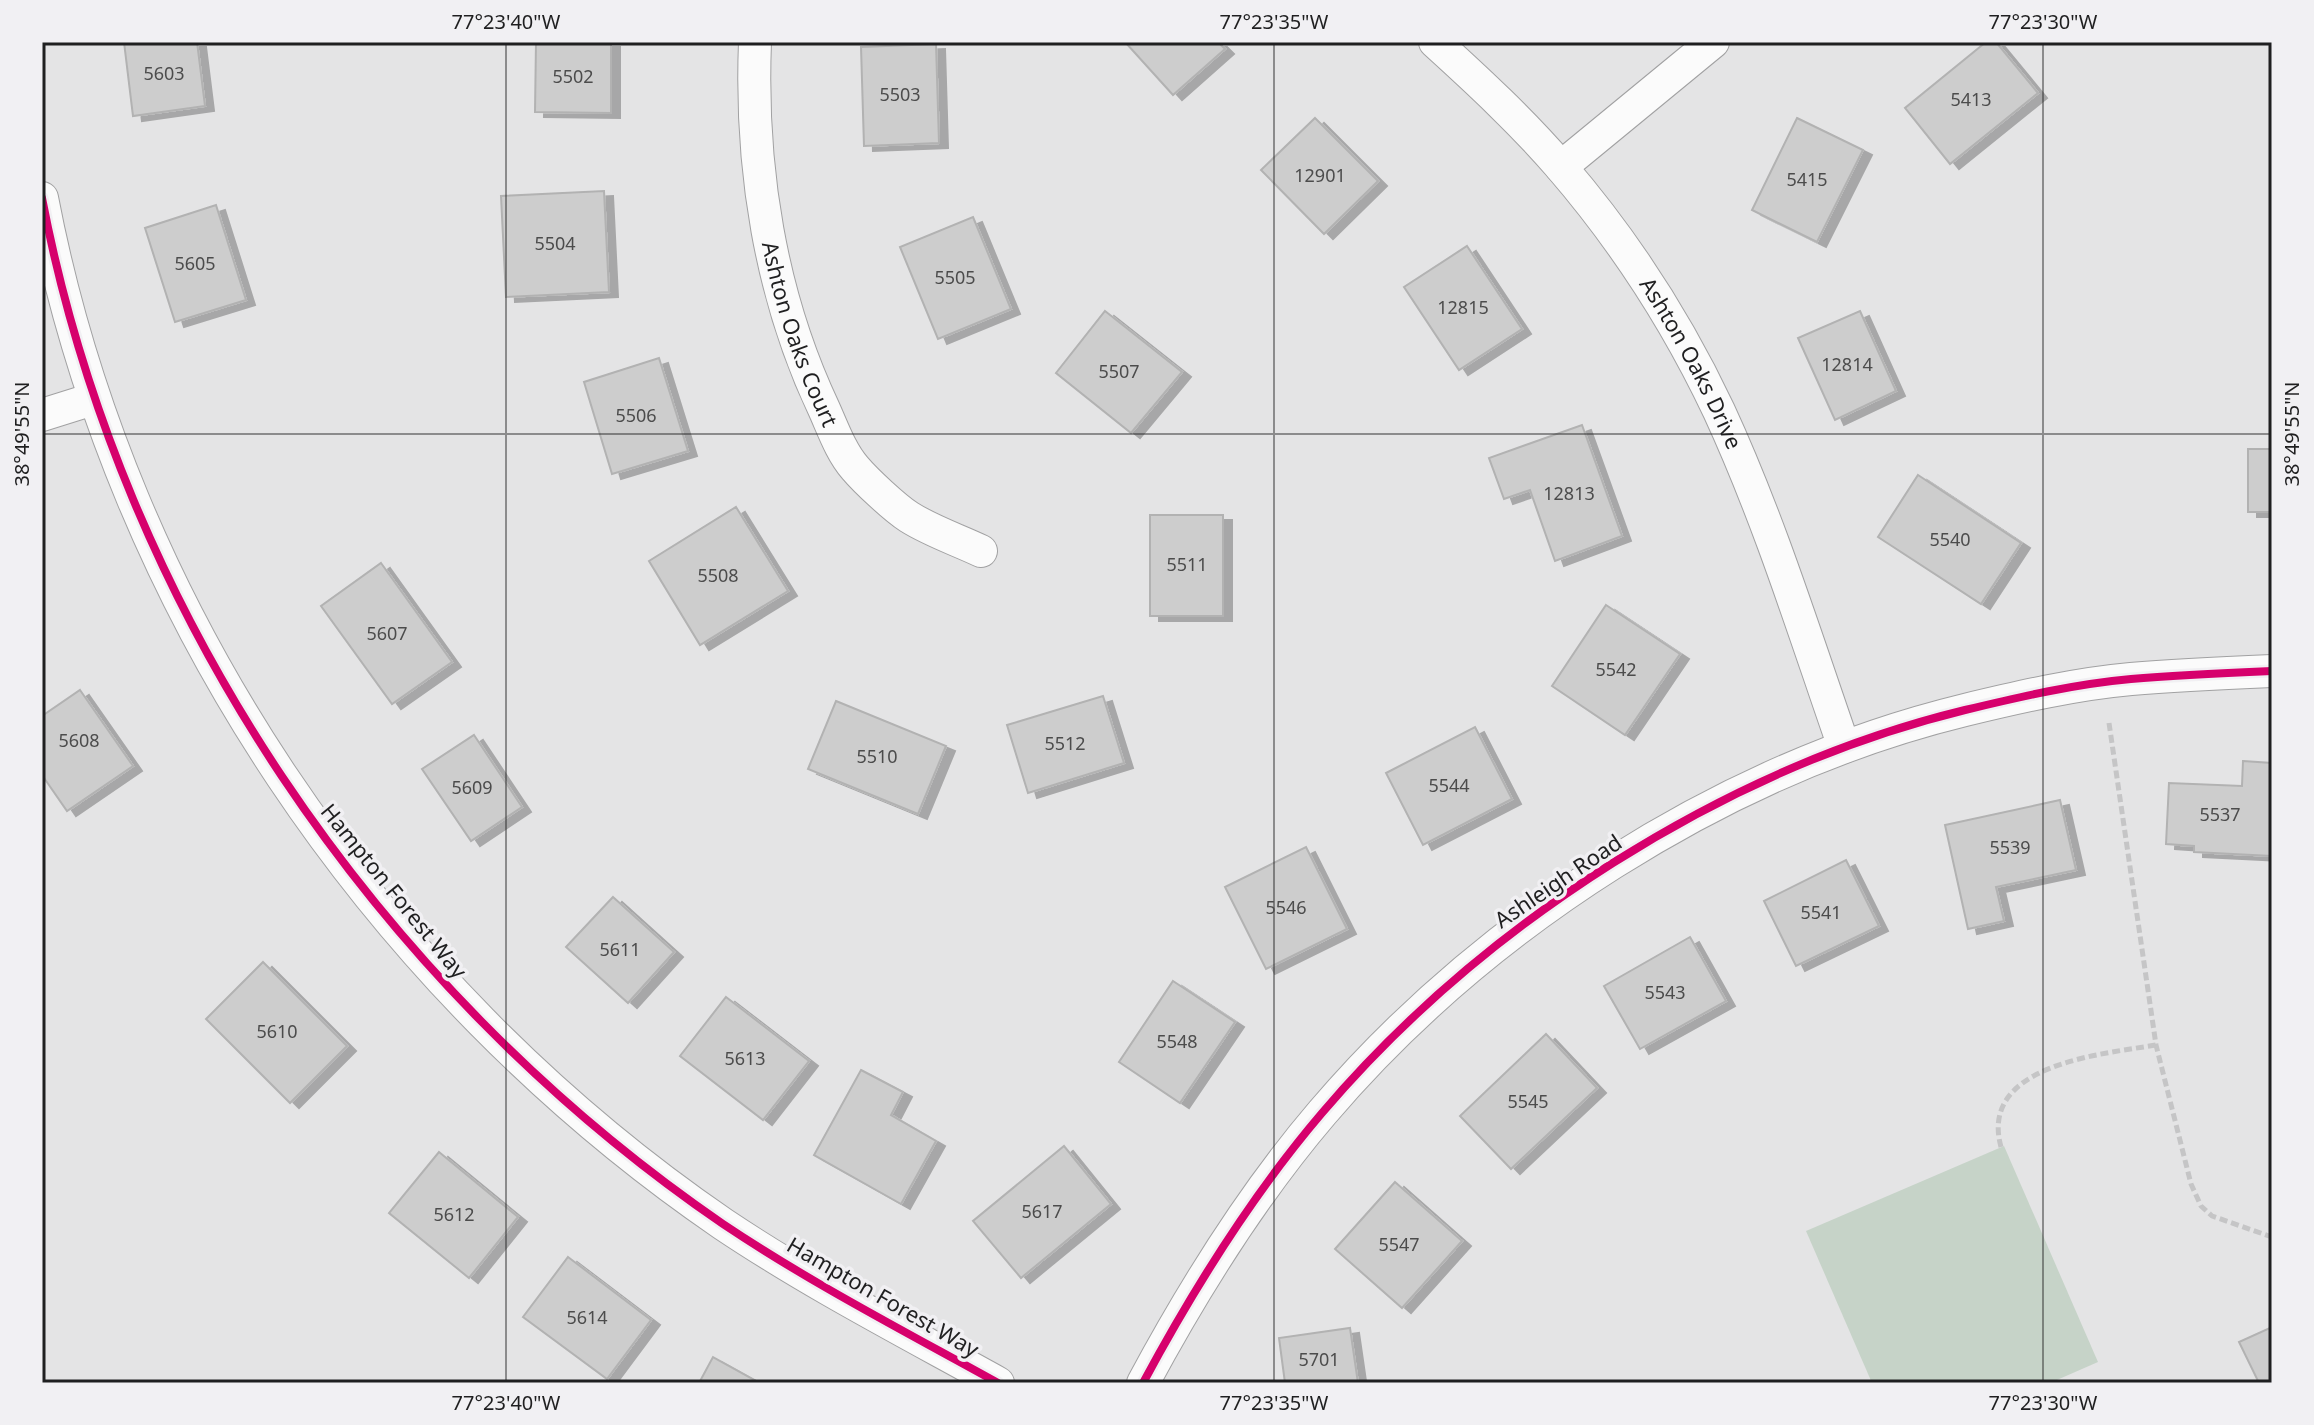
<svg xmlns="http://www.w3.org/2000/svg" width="2314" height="1425" viewBox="0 0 2314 1425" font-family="'Noto Sans',sans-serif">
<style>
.green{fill:#c6d3c8}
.building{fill:#cdcdcd;stroke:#b2b2b2;stroke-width:2;filter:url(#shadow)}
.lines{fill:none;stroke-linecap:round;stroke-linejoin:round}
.street-casing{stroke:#a1a1a2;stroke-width:34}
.path{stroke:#c5c5c6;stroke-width:5;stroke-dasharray:8 4;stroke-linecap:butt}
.street{stroke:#fbfbfb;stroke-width:32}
.cycleway-casing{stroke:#f1f0f3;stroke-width:13}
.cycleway{stroke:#d6006c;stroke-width:8}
.ticks{fill:none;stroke:#1f1f20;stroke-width:2;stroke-opacity:0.45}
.labels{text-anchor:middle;stroke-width:7;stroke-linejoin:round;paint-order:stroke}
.number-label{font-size:18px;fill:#4c4c4c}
.street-label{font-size:22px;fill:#1f1f20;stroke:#f1f0f3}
.neatline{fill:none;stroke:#1f1f20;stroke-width:3}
.ticks-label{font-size:20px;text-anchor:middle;fill:#1f1f20}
</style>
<defs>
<filter id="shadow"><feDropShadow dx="9" dy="5" stdDeviation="0" flood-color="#0004"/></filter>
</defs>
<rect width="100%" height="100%" fill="#e4e4e5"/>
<path class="green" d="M2004,1146L2098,1362L2050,1383H1872L1806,1231Z"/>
<g class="building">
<path d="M124,42H197L205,106L133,116Z"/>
<path d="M536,42H611V113L535,112Z"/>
<path d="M1125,42H1218L1225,49L1173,95Z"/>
<path d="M1986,42H1996L2038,93L1950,164L1905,108Z"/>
<path d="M936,44L939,143L864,146L861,47Z"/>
<path d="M1315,118L1378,181L1324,234L1261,170Z"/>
<path d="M1797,118L1863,150L1817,242L1752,210Z"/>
<path d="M604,191L609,292L506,297L501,196Z"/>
<path d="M216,205L246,300L175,322L145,228Z"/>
<path d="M973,217L1011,309L938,339L900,247Z"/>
<path d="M1467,246L1522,329L1459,370L1404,287Z"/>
<path d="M1105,311L1182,372L1131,433L1056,373Z"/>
<path d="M1860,311L1896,391L1835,420L1798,338Z"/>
<path d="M659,358L688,451L612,474L584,382Z"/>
<path d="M1582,425L1622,536L1555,561L1530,490L1504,499L1489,458Z"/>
<rect x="2248" y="449" width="24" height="63"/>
<path d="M1918,475L2021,543L1981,604L1878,537Z"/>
<path d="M736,507L788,591L700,645L649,561Z"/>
<rect x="1150" y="515" width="73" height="101"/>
<path d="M381,563L452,662L392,704L321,606Z"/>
<path d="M1606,605L1680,654L1625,735L1552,686Z"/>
<path d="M80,690L133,766L67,811L42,775V716Z"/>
<path d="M1103,696L1124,763L1028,793L1007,725Z"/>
<path d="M836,701L946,746L918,814L808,769Z"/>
<path d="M1475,727L1512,799L1423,845L1386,773Z"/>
<path d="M474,735L522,807L471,841L422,769Z"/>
<path d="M2243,761L2272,763V856L2194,852V846L2166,844L2169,783L2242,786Z"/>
<path d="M2060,800L2076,870L1996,887L2004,921L1968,929L1945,825Z"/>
<path d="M1306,847L1347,929L1266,969L1225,887Z"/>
<path d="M1846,860L1879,926L1796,966L1764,901Z"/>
<path d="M613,897L674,952L628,1003L566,947Z"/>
<path d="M1690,937L1726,1001L1640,1049L1604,986Z"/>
<path d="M263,962L347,1046L290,1103L206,1019Z"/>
<path d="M1173,981L1235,1022L1180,1103L1119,1062Z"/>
<path d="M726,997L809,1061L763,1120L680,1056Z"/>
<path d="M1546,1034L1597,1088L1511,1169L1460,1116Z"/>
<path d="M861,1070L903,1092L891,1115L936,1141L901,1204L814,1155Z"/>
<path d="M1064,1146L1111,1204L1021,1278L973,1221Z"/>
<path d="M439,1152L518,1217L469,1278L389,1213Z"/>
<path d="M1395,1182L1462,1241L1402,1308L1335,1249Z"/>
<path d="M568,1257L651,1320L607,1379L523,1317Z"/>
<path d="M2272,1327V1383H2259L2239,1342Z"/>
<path d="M1350,1328L1358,1383H1285L1279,1338Z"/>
<path d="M713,1357L760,1383H699Z"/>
</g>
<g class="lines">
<defs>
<g id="street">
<path id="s1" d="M755,42C750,167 770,295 824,409C833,429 841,452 855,468C866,481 895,508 909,517C931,531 958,540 981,551"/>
<path id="s2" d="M1435,42C1479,82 1522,122 1560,166C1623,239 1678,324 1719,411C1769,519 1805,635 1844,747"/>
<path d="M1561,167L1713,42"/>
<path d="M42,198C121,611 377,987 723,1224C811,1283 906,1332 998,1383"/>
<path d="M42,415L93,399"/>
<path d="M1143,1383C1194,1288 1252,1195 1322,1113C1483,924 1723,769 1965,710C2019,697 2075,684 2131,679C2178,675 2225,673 2272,671"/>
</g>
</defs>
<use href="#street" class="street-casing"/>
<g class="path">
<path d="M2109,723L2156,1045L2191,1184L2201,1206L2212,1216L2272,1237"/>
<path d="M2001,1147C1978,1064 2103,1054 2156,1045"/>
</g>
<use href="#street" class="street"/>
<defs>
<g id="cycleway">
<path d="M42,198C121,611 377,987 723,1224C811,1283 906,1332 998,1383"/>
<path d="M1143,1383C1194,1288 1252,1195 1322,1113C1483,924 1723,769 1965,710C2019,697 2075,684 2131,679C2178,675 2225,673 2272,671"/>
</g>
</defs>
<use href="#cycleway" class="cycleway-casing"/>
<use href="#cycleway" class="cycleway"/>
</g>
<path class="ticks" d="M506,42V1383M1274,42V1383M2043,42V1383M42,434H2272"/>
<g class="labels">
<g class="number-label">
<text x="164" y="80">5603</text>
<text x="573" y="83">5502</text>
<text x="900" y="101">5503</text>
<text x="1971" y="106">5413</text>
<text x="1320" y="182">12901</text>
<text x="1807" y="186">5415</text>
<text x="555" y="250">5504</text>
<text x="195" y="270">5605</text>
<text x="955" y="284">5505</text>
<text x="1463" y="314">12815</text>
<text x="1847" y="371">12814</text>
<text x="1119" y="378">5507</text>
<text x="636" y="422">5506</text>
<text x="1569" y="500">12813</text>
<text x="1950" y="546">5540</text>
<text x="1187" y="571">5511</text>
<text x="718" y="582">5508</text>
<text x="387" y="640">5607</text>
<text x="1616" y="676">5542</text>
<text x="79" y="747">5608</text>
<text x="1065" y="750">5512</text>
<text x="877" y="763">5510</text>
<text x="1449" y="792">5544</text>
<text x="472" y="794">5609</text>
<text x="2220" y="821">5537</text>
<text x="2010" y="854">5539</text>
<text x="1286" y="914">5546</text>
<text x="1821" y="919">5541</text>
<text x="620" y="956">5611</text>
<text x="1665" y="999">5543</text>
<text x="277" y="1038">5610</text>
<text x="1177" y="1048">5548</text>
<text x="745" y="1065">5613</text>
<text x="1528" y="1108">5545</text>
<text x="1042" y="1218">5617</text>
<text x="454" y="1221">5612</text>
<text x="1399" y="1251">5547</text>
<text x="587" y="1324">5614</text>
<text x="1319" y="1366">5701</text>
</g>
<g class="street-label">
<text dy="8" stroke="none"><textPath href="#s1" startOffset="298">Ashton Oaks Court</textPath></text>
<text dy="8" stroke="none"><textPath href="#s2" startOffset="414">Ashton Oaks Drive</textPath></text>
<text transform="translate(1558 881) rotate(-34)" y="8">Ashleigh Road</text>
<text transform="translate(394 891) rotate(51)" y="8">Hampton Forest Way</text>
<text transform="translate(883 1297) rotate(30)" y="8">Hampton Forest Way</text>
</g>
</g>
<rect width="2314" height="1425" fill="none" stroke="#f1f0f3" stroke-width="88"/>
<rect x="44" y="44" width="2226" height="1337" class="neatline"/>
<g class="ticks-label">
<text x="506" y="29">77°23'40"W</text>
<text x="1274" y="29">77°23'35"W</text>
<text x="2043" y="29">77°23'30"W</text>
<text transform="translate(22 434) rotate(-90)" y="7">38°49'55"N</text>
<text transform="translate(2292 434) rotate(-90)" y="7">38°49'55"N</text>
<text x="506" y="1410">77°23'40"W</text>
<text x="1274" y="1410">77°23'35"W</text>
<text x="2043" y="1410">77°23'30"W</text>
</g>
</svg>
